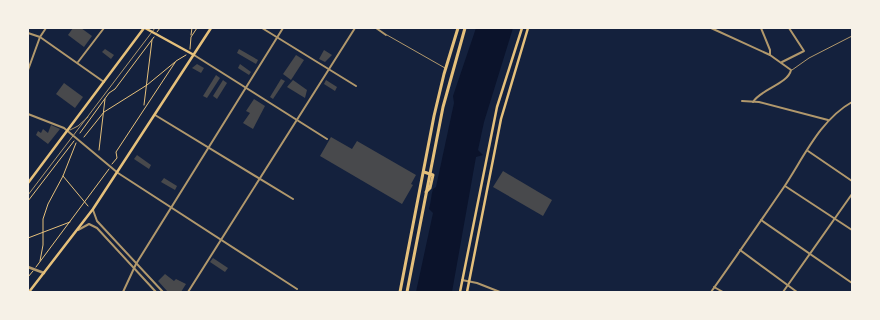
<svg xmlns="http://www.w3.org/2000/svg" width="880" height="320" viewBox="0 0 880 320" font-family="'Playfair Display',serif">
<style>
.water{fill:#0b132b}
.building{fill:#48494c}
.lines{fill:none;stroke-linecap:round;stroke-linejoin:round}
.path{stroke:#e5c07b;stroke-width:1}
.service{stroke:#b1986c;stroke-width:1}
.minor{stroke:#b1986c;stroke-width:2}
.tertiary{stroke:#b1986c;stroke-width:2.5}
.secondary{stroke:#e5c07b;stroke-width:2.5}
.primary{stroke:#e5c07b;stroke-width:3}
</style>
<rect width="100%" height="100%" fill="#14213d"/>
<path class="water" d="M476,28H513L484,122L478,150L483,155L476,157L452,292H416L433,213L429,209C431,202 431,195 433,189L436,187L454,103L453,96Z"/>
<g class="building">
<path d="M73,28H81L92,36L84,47L68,35Z"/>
<path d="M105,49L114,55L111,59L102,52Z"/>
<path d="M239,49L258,60L256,64L237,53Z"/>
<path d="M324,50L332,55L325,62L319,59Z"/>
<path d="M296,55L304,60L291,80L283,74Z"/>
<path d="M197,64L204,68L201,73L192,68Z"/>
<path d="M240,64L251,72L249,75L238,68Z"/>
<path d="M216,75L220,78L207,98L203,96Z"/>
<path d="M281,79L285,81L273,99L270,97Z"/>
<path d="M223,80L227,83L217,99L213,96Z"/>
<path d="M293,80L307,90L305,98L287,87Z"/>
<path d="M326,80L337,87L335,91L324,84Z"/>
<path d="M64,83L83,97L75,108L56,94Z"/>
<path d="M254,99L265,106L253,129L243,123L250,113L246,111Z"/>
<path d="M51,125L60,129L48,144L36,135L38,131L41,133L43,129L48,133Z"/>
<path d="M331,137L352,149L357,141L416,175L411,184L413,185L402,204L320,156Z"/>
<path d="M137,155L151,165L149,169L134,159Z"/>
<path d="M503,171L552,200L543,216L493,187Z"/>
<path d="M164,178L177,186L175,190L161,182Z"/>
<path d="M213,258L228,268L225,272L210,262Z"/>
<path d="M165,274L174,281L176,279L186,284L181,292H168L158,281Z"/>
</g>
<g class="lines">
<g class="path">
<path d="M157,32L160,28"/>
<path d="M191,35L192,28"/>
<path d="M190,49L191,37L197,28"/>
<path d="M144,105L152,40"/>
<path d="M80,133L109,93L115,89L154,37"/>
<path d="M84,137L104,112L147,85L175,62"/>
<path d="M99,150L105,99"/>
<path d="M112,164L117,158L116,152L176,61L186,55"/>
<path d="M63,176L88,206"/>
<path d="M28,201L74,141"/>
<path d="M28,238L70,222"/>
<path d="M40,261L43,245V219L48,204L63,176L76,143"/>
<path d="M36,267L109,169"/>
<path d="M28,277L33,271"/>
</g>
<g class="service">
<path d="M387,35L445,68"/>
<path d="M792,70L809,58L852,36"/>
<path d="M70,130L78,126L88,117"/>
<path d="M28,195L155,28"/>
</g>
<g class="minor">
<path d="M262,28L356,86"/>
<path d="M376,28L386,35"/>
<path d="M711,28L770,55L791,70C788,84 761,89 753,102"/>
<path d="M761,28L770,50V55"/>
<path d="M28,33L40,37L104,82"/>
<path d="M194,55L327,139"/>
<path d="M78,62L104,28"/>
<path d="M782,62L804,51L789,28"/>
<path d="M28,70L40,37L46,28"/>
<path d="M742,101L759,102L828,120"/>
<path d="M28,114L64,128L118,173L297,289"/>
<path d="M155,115L293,199"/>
<path d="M808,151L852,181"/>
<path d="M785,186L852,230"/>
<path d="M93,210L97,221L163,292"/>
<path d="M761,220L852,283"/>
<path d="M78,230L89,224L97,228L156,292"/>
<path d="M740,250L797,292"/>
<path d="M462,280L477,283L500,292"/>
<path d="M714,287L723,292"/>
<path d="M123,292L136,264L283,28"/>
<path d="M188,292L355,28"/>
<path d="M711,292C736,257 760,222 784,187C804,157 820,120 852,102"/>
<path d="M783,292L852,194"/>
</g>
<path class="tertiary" d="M28,267L44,273"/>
<g class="secondary">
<path d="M145,28L194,55"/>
<path d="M28,183L144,28"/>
<path d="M29,292L93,209L211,28"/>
<path d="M460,292L497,107L522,28"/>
<path d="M467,292L501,119L528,28"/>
</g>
<g class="primary">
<path d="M424,172L433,175L430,188L426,192"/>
<path d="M400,292L434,116L444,74L458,28"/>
<path d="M407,292L443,107L465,28"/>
</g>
</g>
<rect width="880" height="320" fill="none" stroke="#f6f1e7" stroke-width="58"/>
</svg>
